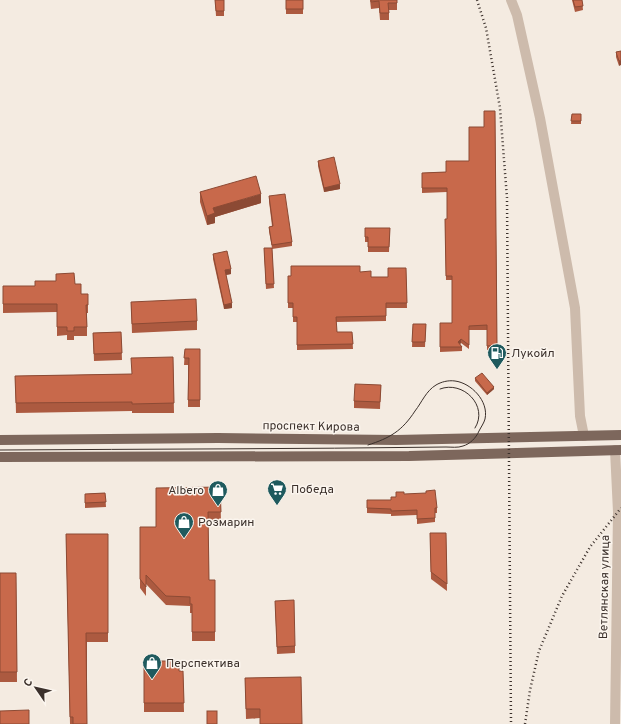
<svg xmlns="http://www.w3.org/2000/svg" width="621" height="724" viewBox="0 0 621 724" font-family="Overpass,sans-serif">
<style>
.lines{fill:none;stroke-linecap:round;stroke-linejoin:round}
.minor{stroke:#cdbbac;stroke-width:10}
.major{stroke:#7d675c;stroke-width:10}
.tram{stroke:#3b302b;stroke-width:1}
.rail{stroke:#3b302b;stroke-width:2.5;stroke-dasharray:1 3;stroke-linecap:butt}
.wall{fill:#ac5a40}
.shaded-wall{fill:#8c4a34}
.building{fill:#c8694b;stroke:#8c4a34}
.labels{text-anchor:middle;stroke-width:3;stroke-linejoin:round;paint-order:stroke}
.poi-label{font-size:12px;fill:#3b302b;stroke:#fbf5ee;text-anchor:start}
.street-label{font-size:12px;fill:#3b302b;stroke:#fbf5ee}
</style>
<rect width="100%" height="100%" fill="#f4ebe1"/>
<g class="lines">
<g class="minor">
<path d="M511,0L517,15L540,118L575,308L580,416L584,436"/>
<path d="M615,450L618,512L615,724"/>
</g>
<g class="major">
<path d="M0,440L218,438L396,440L621,435"/>
<path d="M0,457L409,456L621,450"/>
</g>
<g class="tram">
<path d="M440,389C463,380 489,406 475,428"/>
<path d="M0,450C149,449 297,449 446,447C451,447 458,448 463,446C470,444 476,438 479,431C481,427 484,423 485,419C489,401 471,383 455,381C448,380 441,382 436,385C426,391 422,402 415,411C402,431 390,438 368,445"/>
</g>
<g class="rail">
<path d="M477,0L486,28L500,108L507,198L511,724"/>
<path d="M525,724L530,690L539,651L562,596L590,547L621,508"/>
</g>
</g>
<g class="wall">
<path d="M215,0H224V16H216Z"/>
<rect x="286" y="0" width="17" height="14"/>
<path d="M370,0H397V10H389V20H380L379,8L371,9Z"/>
<path d="M572,0H582L583,10L575,12Z"/>
<path d="M621,51L619,66L616,57V52Z"/>
<path d="M495,111L497,350H487V330H469V349L461,343L460,344L462,347V351L440,352V323H452V280H446L445,219H447V192L422,193V173L446,172L469,161L484,127Z"/>
<path d="M572,114H581V124H571Z"/>
<path d="M318,161L340,189L324,192L318,166Z"/>
<path d="M200,192L261,203L215,217V223L207,225L200,202Z"/>
<path d="M269,196L292,242V246L272,249L274,288L266,289L264,248H272L269,231V227L272,226L269,201Z"/>
<path d="M365,228H390L389,252H368V242H365Z"/>
<path d="M213,254L231,274L226,275L232,308L224,309L213,259Z"/>
<path d="M406,268L407,308H386V321L336,322L337,332H352L353,349L297,350V322H293V308H288V276L360,272L371,277H388Z"/>
<path d="M75,284L81,294H88V313H87V336H74V340H67V335L57,336V312L3,313V286H35Z"/>
<path d="M131,302L197,321V330L132,333Z"/>
<path d="M413,324H426L425,347H412Z"/>
<path d="M121,332L122,360L94,361L93,333Z"/>
<path d="M185,349H200V407H188V365H184Z"/>
<path d="M173,357L174,413H132V411L16,413L15,376L132,374Z"/>
<path d="M475,378L494,389L487,395L475,381Z"/>
<path d="M381,385L380,409L354,408V401Z"/>
<path d="M220,487L221,521H208L209,580H215V641H192V613H190V606L166,605L146,584V596L140,588V527H156Z"/>
<path d="M105,493L106,507L85,508V494Z"/>
<path d="M404,494L437,508V513H435V522L417,524V515L391,516V514L367,513V500H391L396,497Z"/>
<path d="M430,533H446L447,591L431,579Z"/>
<path d="M66,534H108V642H87V724H70Z"/>
<path d="M0,573H16L17,682H0Z"/>
<path d="M275,601L295,646V653L277,654Z"/>
<path d="M144,661L179,671H183L184,712H144Z"/>
<path d="M245,678L302,724L260,718L246,719Z"/>
</g>
<g class="shaded-wall">
<path d="M621,60V65L619,66V61Z"/>
<path d="M340,184V189L324,192V188Z"/>
<path d="M261,194V203L215,217V223L207,225V216L213,208Z"/>
<path d="M231,269V274L225,275V270Z"/>
<path d="M232,303V308L224,309V305Z"/>
<path d="M461,339V343L458,346V342Z"/>
<path d="M494,387V389L487,395V393Z"/>
</g>
<g class="building">
<path d="M215,0H224V11H216Z"/>
<rect x="286" y="0" width="17" height="9"/>
<path d="M371,0H397V3H388L389,13H380L379,1L371,2Z"/>
<path d="M573,0H582L583,6L575,7Z"/>
<path d="M621,51V60L619,61L616,52Z"/>
<path d="M484,111H495L497,345L487,346V325L469,326V345L461,339L458,342L462,347H440V323H452V276H446L445,219H447V188H422V173L446,172V161H469V127H484Z"/>
<path d="M572,114H581V121H571Z"/>
<path d="M334,157L340,184L324,188L318,161Z"/>
<path d="M256,176L261,194L213,208L215,213L207,216L200,192Z"/>
<path d="M285,194L292,242L272,245L269,227L273,226L269,196Z"/>
<path d="M365,228H390L389,247H368V237H365Z"/>
<path d="M264,248H272L274,284H266Z"/>
<path d="M227,251L231,269L225,270L232,303L224,305L213,254Z"/>
<path d="M291,266H360V272L371,271V277H388V268H406L407,303H386V316L336,317L337,332H352L353,344L297,345V317H293V303H288V276H291Z"/>
<path d="M74,273L75,284H81V294H88V305H86L87,327H74V331H67V327H57V304H3V286H35V281H56V274Z"/>
<path d="M196,299L197,321L132,324L131,302Z"/>
<path d="M413,324H426L425,342H412Z"/>
<path d="M121,332L122,353L94,354L93,333Z"/>
<path d="M185,349H200V400H188L189,358H184Z"/>
<path d="M173,357L174,403L132,404V402L16,403L15,376L132,374L131,358Z"/>
<path d="M482,373L494,387L487,393L475,378Z"/>
<path d="M355,384L381,385L380,402L354,401Z"/>
<path d="M220,487L221,512H208L209,580H215V632H192V604H190V597L166,596L146,575V587L140,579V527H156V488Z"/>
<path d="M435,490L437,508H435V518L417,519V510L391,511V509L367,508V500H391V497H396V492H404V494L426,493V491Z"/>
<path d="M105,493L106,502L85,503V494Z"/>
<path d="M430,533H446L447,584L431,572Z"/>
<path d="M66,534H108V633H86L87,724H73V717H70Z"/>
<path d="M0,573H16L17,672H0Z"/>
<path d="M294,600L295,646L277,647L275,601Z"/>
<path d="M144,661H179V671H183L184,703H144Z"/>
<path d="M301,677L302,724H260V709H246L245,678Z"/>
<path d="M29,710V724H0V711Z"/>
<rect x="207" y="711" width="10" height="13"/>
</g>
<defs>
<symbol id="fuel-pin" viewBox="-11 -11 22 30"><path d="M0 17L-7.5 6A9.5 9.5 0 1 1 7.5 6Z" fill="#1f5a5e" stroke="#fbf5ee"/><path d="M-5.5-6h7V0h2V4h1.3V-2.5L3-4.5l.8-.8L6-3V5H2.5V1h-1V6h-7ZM-4.2-4.7v3.2H.2V-4.7Z" fill="#fff"/></symbol>
<symbol id="supermarket-pin" viewBox="-11 -11 22 30"><path d="M0 17L-7.5 6A9.5 9.5 0 1 1 7.5 6Z" fill="#1f5a5e" stroke="#fbf5ee"/><path d="M-6-5.5h2.5l.6 2H6L4.5 2H-2.5L-4.4-4H-6ZM-1.5 3.2a1.3 1.3 0 1 0 .1 0ZM3 3.2a1.3 1.3 0 1 0 .1 0Z" fill="#fff"/></symbol>
<symbol id="shop-pin" viewBox="-11 -11 22 30"><path d="M0 17L-7.5 6A9.5 9.5 0 1 1 7.5 6Z" fill="#1f5a5e" stroke="#fbf5ee"/><path d="M-5-2.5h2.3a2.7 3.5 0 0 1 5.4 0H5L5.5 6h-11ZM-1.5-2.5h3a1.5 2.3 0 0 0-3 0Z" fill="#fff"/></symbol>
</defs>
<g fill-rule="evenodd">
<use href="#fuel-pin" x="486" y="342" width="22" height="30"/>
<use href="#supermarket-pin" x="266" y="478" width="22" height="30"/>
<use href="#shop-pin" x="207" y="479" width="22" height="30"/>
<use href="#shop-pin" x="173" y="511" width="22" height="30"/>
<use href="#shop-pin" x="141" y="652" width="22" height="30"/>
</g>
<g class="labels">
<g class="poi-label">
<text x="511" y="357">Лукойл</text>
<text x="291" y="493">Победа</text>
<text x="204" y="494" text-anchor="end">Albero</text>
<text x="198" y="526">Розмарин</text>
<text x="166" y="667">Перспектива</text>
</g>
<g class="street-label">
<text transform="translate(311 426) rotate(1)" y="4">проспект Кирова</text>
<text transform="translate(604 587) rotate(-89)" y="4">Ветлянская улица</text>
</g>
</g>
<g transform="translate(36 688) rotate(304)" stroke="#fbf5ee" stroke-width="3" paint-order="stroke">
<path d="M0-3L7 15L0 10L-7 15Z" fill="#3b302b"/>
<text y="-6" font-size="11" font-weight="bold" text-anchor="middle" fill="#3b302b">С</text>
</g>
</svg>
